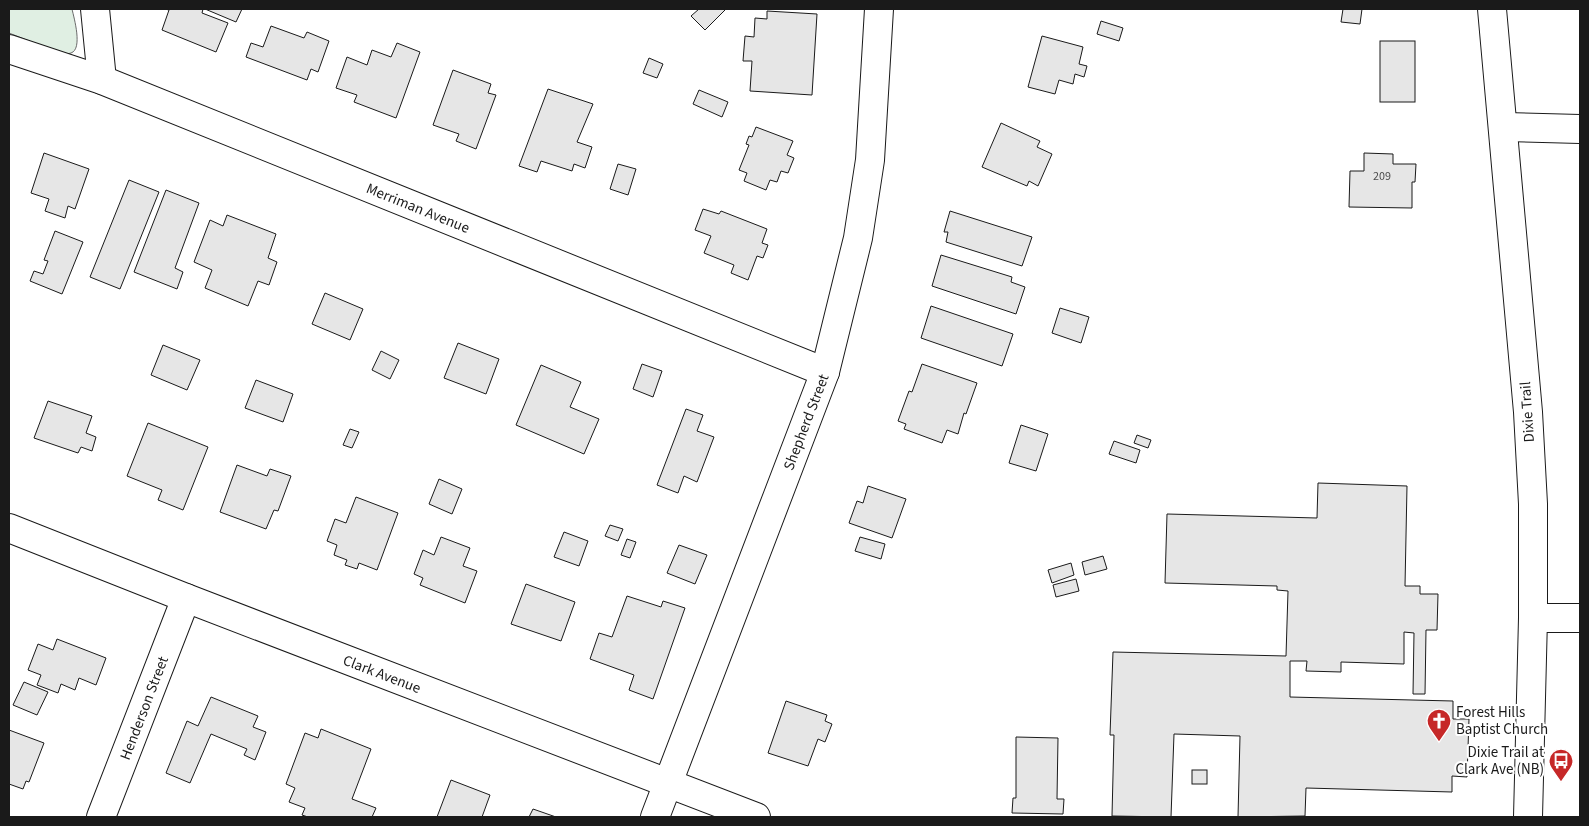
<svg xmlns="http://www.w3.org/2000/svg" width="1589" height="826" viewBox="0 0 1589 826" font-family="'Source Sans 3',sans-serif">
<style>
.green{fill:#e0efe3;stroke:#6a6a6a}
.building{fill:#e6e6e6;stroke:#1a1a1a}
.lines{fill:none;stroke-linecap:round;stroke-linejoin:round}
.minor-casing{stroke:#1a1a1a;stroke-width:30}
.major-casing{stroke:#1a1a1a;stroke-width:30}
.minor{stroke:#fff;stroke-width:28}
.major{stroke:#fff;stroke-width:28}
.labels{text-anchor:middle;stroke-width:4;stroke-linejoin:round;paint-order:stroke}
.number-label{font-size:12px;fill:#4d4d4d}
.street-label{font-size:15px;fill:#1a1a1a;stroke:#fff}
.poi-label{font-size:15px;fill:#1a1a1a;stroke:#fff;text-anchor:start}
</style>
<rect width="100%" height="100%" fill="#fff"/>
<path class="green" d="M9,9H72C74,18 83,49 71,53C68,54 65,54 62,54L9,33Z"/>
<g class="building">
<path d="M165,9H203L202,13L228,23L216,52L162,30L169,10Z"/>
<path d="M205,9H242L236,22Z"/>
<path d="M699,9H726L705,30L691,16Z"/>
<path d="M1343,9H1362L1360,24L1341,22Z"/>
<path d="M767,11L817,14L812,95L750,91L752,61H743L745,36L754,37L755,18L767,19Z"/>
<path d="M1101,21L1123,28L1119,41L1097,34Z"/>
<path d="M271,26L304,38L307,32L329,41L318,72L311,69L307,80L246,57L251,43L263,47Z"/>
<path d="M1042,36L1083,47L1079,64L1087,66L1084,77L1075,74L1073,84L1059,80L1055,94L1028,87Z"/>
<rect x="1380" y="41" width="35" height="61"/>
<path d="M397,43L420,52L396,118L354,102L357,95L336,88L347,57L367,65L372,50L391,57Z"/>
<path d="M649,58L663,64L657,78L643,73Z"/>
<path d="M453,70L491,84L488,93L496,95L476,149L456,141L459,134L433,125Z"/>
<path d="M548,89L593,104L577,142L592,147L585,168L574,164L572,171L541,161L537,172L519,166Z"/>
<path d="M699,90L728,102L722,117L693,104Z"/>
<path d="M1001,123L1040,141L1037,147L1052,154L1038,186L1029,181L1027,186L982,167Z"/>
<path d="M756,127L793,141L787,155L794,158L788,173L781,171L777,182L770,180L766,190L744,181L747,173L739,170L749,145L746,144L749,136L752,137Z"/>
<path d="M44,153L89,169L75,209L68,206L65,218L45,211L49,199L31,193Z"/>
<path d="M1364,153L1393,154V164H1416L1415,182H1412V208L1349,207L1350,171H1364Z"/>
<path d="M618,164L636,169L628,195L610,189Z"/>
<path d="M129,180L159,192L120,289L90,277Z"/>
<path d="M166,190L199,203L175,268L183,272L177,289L134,272Z"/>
<path d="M703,209L719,214L721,211L767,229L762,243L768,245L763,258L757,256L748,280L731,273L734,265L704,253L711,236L695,230Z"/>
<path d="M950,211L1032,237L1022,266L946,242L948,232H944Z"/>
<path d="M227,215L276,234L268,258L277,262L269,285L258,281L248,306L205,288L212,270L194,262L210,220L223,226Z"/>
<path d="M55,231L83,242L62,294L30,281L34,271L43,274L48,261L44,260Z"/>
<path d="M941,255L1012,277L1011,282L1025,287L1016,314L932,286Z"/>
<path d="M325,293L363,309L350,340L312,324Z"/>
<path d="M931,306L1013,334L1002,366L921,338Z"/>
<path d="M1060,308L1089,317L1081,343L1052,333Z"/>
<path d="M458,343L499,359L486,394L444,378Z"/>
<path d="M163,345L200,360L187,390L151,375Z"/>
<path d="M381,351L399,360L390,379L372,370Z"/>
<path d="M642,364L662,371L653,397L633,389Z"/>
<path d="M922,364L977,383L966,414L964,413L958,434L947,430L942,443L904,429L906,424L898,421L909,391L912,392Z"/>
<path d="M541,365L581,382L570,407L599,419L584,454L516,425Z"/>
<path d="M256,380L293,394L283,422L245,408Z"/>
<path d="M48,401L92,416L86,433L96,437L92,451L81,447L78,453L34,438Z"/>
<path d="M686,409L703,415L697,431L714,437L697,482L684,476L678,493L657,485Z"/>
<path d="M148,423L208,447L183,510L158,500L162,490L127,476Z"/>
<path d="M1021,425L1048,434L1036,471L1009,463Z"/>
<path d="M350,429L359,432L352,448L343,445Z"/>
<path d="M1137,435L1151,440L1148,448L1134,443Z"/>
<path d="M1114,441L1140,450L1136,463L1109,454Z"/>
<path d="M237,465L267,476L270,469L291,476L278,511L274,510L266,529L220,512Z"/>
<path d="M439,479L462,489L452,514L429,504Z"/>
<path d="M1318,483L1407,486L1405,586H1420V594H1438L1437,630H1426L1425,694H1413L1414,633L1404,632V664L1341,662V672L1306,671L1307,661H1290V697L1453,701V719H1469L1467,777L1452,776V792L1306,788L1305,816L1238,817L1240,736L1174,734L1171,817L1112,816L1114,735H1110L1113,652L1286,656L1288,591L1277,590V586L1165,583L1167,514L1317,518Z"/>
<path d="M868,486L906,499L892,538L849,523L857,501L863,503Z"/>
<path d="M356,497L398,513L377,570L359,563L357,569L345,565L347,560L334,555L337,545L327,541L335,519L346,523Z"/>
<path d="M610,525L623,529L618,541L605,536Z"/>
<path d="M564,532L588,541L579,566L554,557Z"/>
<path d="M441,537L470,548L463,566L477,571L465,603L420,585L423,578L414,574L423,550L434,555Z"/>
<path d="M860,537L885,544L881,559L855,551Z"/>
<path d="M627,539L636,542L630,558L621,555Z"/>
<path d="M679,545L707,555L695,584L667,573Z"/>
<path d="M1103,556L1107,569L1085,575L1082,562Z"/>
<path d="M1071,563L1074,575L1052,583L1048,570Z"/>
<path d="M1076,579L1079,591L1056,597L1053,585Z"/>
<path d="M526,584L575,602L561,641L511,624Z"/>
<path d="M627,596L661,607L663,601L685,608L653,699L629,690L634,675L590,659L599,633L612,637Z"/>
<path d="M57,639L106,658L96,685L79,678L75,690L61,684L58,693L37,685L41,675L28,670L38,644L53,650Z"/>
<path d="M24,682L48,692L37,715L13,705Z"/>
<path d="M211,697L258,716L253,727L266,732L255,760L244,755L247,749L211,734L190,783L166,773L187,721L198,726Z"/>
<path d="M786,701L827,715L825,721L832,724L825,742L818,739L808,766L768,753Z"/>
<path d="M321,729L371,749L352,799L376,808L372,817H308L302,815L305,808L289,802L295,788L286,784L305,733L318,738Z"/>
<path d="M9,730L44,743L29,782L26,781L23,789L9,784Z"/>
<path d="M1016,737L1058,738L1057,799H1064L1063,814L1012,813L1013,798H1016Z"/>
<rect x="1192" y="770" width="15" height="14"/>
<path d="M451,780L490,795L482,817H437Z"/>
<path d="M533,809L556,817H529Z"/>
</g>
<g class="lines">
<defs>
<g id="minor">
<path d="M95,9L102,80"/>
<path d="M9,49L102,80L825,372"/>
<path d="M1504,127L1580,129"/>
<path d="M9,528L186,598L756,817"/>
<path d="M1533,618H1580"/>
<path d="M101,817L186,598"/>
<path d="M655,817L825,372L858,238L870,160L879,9"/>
</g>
<path id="major" d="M1492,9L1528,412L1533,504V618L1528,817"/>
</defs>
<use href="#minor" class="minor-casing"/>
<use href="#major" class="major-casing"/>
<use href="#minor" class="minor"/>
<use href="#major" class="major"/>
</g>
<defs>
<symbol id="church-pin" viewBox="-11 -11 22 30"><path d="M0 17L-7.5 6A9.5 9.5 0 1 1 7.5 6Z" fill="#c62828" stroke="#fff"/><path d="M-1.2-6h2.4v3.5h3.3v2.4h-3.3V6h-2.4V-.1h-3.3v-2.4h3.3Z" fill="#fff"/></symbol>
<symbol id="bus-pin" viewBox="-11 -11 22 30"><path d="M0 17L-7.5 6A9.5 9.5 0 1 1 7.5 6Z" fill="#c62828" stroke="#fff"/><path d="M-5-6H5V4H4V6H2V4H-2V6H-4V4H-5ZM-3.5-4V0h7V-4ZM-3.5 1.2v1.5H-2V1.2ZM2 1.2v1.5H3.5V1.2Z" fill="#fff"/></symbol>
</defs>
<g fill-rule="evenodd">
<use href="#church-pin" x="1425" y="707" width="28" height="38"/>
<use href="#bus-pin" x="1547" y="747" width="28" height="38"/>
</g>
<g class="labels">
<g class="number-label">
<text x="1382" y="180">209</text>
</g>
<g class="street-label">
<text transform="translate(418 208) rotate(22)" y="5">Merriman Avenue</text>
<text transform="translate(1527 412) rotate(-94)" y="5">Dixie Trail</text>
<text transform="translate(806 422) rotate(-69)" y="5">Shepherd Street</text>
<text transform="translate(382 674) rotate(21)" y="5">Clark Avenue</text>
<text transform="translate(144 708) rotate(-69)" y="5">Henderson Street</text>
</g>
<g class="poi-label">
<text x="1456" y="717">Forest Hills<tspan x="1456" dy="17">Baptist Church</tspan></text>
<text x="1544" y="757" text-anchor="end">Dixie Trail at<tspan x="1544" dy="17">Clark Ave (NB)</tspan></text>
</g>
</g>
<rect width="1589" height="826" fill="none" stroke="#1a1a1a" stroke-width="20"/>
</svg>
